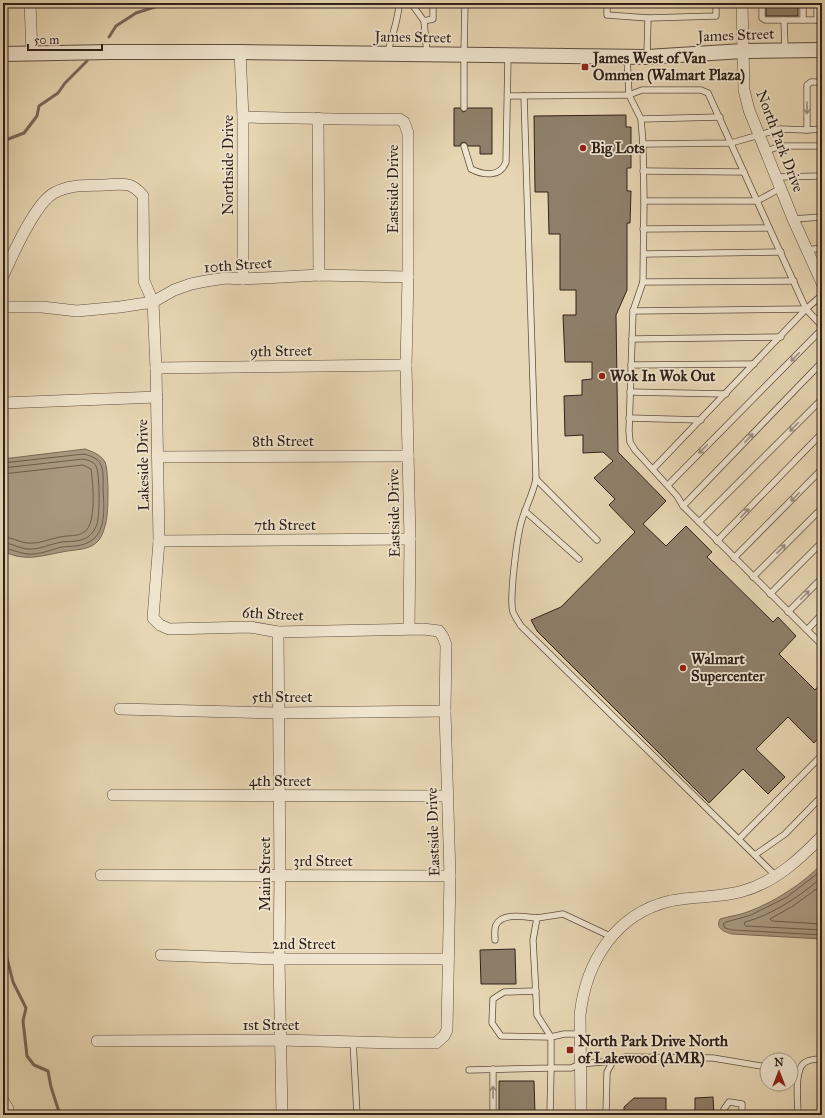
<svg xmlns="http://www.w3.org/2000/svg" width="825" height="1118" viewBox="0 0 825 1118" font-family="'IM FELL Great Primer',serif">
<style>
.water{fill:#a9987f;stroke:#796857}
.lines{fill:none;stroke-linecap:round;stroke-linejoin:round}
.shore{stroke:#6c5c4c;stroke-width:1}
.stream{stroke:#796857;stroke-width:3}
.building{fill:#8f7f6a;stroke:#30211a}
.service-casing{stroke:#5e4e40;stroke-width:7}
.minor-casing{stroke:#5e4e40;stroke-width:12}
.tertiary-casing{stroke:#5e4e40;stroke-width:16}
.service{stroke:#efe4ce;stroke-width:5.5}
.minor{stroke:#efe4ce;stroke-width:11}
.tertiary{stroke:#efe4ce;stroke-width:14}
.oneway{stroke:#998c7d}
.poi-dot{fill:#8f2418;stroke:#efe4ce;stroke-width:1.5}
.labels{text-anchor:middle;stroke-width:3.5;stroke-linejoin:round;paint-order:stroke}
.street-label{font-size:15px;fill:#30211a;stroke:#efe4ce}
.poi-label{font-size:15px;font-weight:bold;fill:#30211a;stroke:#efe4ce;text-anchor:start}
</style>
<rect width="100%" height="100%" fill="#e7d6b3"/>
<filter id="stains"><feTurbulence type="fractalNoise" baseFrequency=".005" numOctaves="4"/><feColorMatrix values="0 0 0 0 .2 0 0 0 0 .09 0 0 0 0 .02 0 0 0 .5 -.17"/></filter>
<radialGradient id="worn" r=".72"><stop offset=".6" stop-color="#630" stop-opacity="0"/><stop offset="1" stop-color="#630" stop-opacity=".3"/></radialGradient>
<g class="water">
<path d="M85,449C93,452 100,454 105,462C109,471 109,516 105,526C104,530 102,536 99,540C90,551 75,549 62,552C41,556 24,562 3,551V459Z"/>
<path d="M822,864V939L732,934C725,932 715,929 720,919C730,916 741,915 750,911C776,901 802,884 822,864Z"/>
</g>
<g class="lines">
<g class="shore">
<path d="M3,463L84,454C91,456 98,458 101,465C104,472 103,482 103,489C104,506 107,533 89,542C80,547 72,546 62,547C50,550 39,555 27,554C19,553 11,549 3,548"/>
<path d="M3,468L83,459C88,460 94,462 96,466C100,474 100,514 97,524C95,529 92,535 86,538C79,542 71,541 62,542C50,544 39,550 27,549C19,548 11,543 3,543"/>
<path d="M3,474L83,465L91,469C93,482 97,525 84,532C77,537 68,535 60,537C49,539 39,544 27,543C19,542 11,537 3,537"/>
<path d="M822,870L787,897L751,915L726,922L723,924L725,928L733,930L822,935"/>
<path d="M822,877C802,895 772,915 745,922L744,924L746,926L822,930"/>
<path d="M822,885L793,906L770,919L772,921L822,924"/>
</g>
<g class="stream">
<path d="M109,37L116,26L136,13L167,3"/>
<path d="M3,141L24,133L37,116L39,106L58,93L65,83L87,61"/>
<path d="M3,931L7,958L13,982L26,1008L23,1021L27,1056L34,1065L48,1071L51,1087L60,1115"/>
</g>
</g>
<g class="building">
<path d="M798,4V16H766V5Z"/>
<path d="M454,108H460L462,111L464,112L468,108H492V154H480V146H468L465,142L461,143L460,146H454Z"/>
<path d="M626,115V127H631V168H627V191H631L630,223H627V290L616,315L618,452L666,501L643,524L666,546L686,526L712,552L707,557L773,622L778,617L796,636L779,654L815,690L822,682V734L814,743L788,717L756,749L785,777L768,794L743,769L709,803L537,631L531,620L561,607L635,532L609,505L615,499L594,478L613,461L603,452L583,453V435L565,436L564,396L582,395V380L592,379V362H565L563,315H576V290H560V234H549L548,192H535L534,116Z"/>
<path d="M515,949L516,984H481L480,950Z"/>
<path d="M499,1081H534L535,1115H499Z"/>
<path d="M713,1097L714,1115H695V1098Z"/>
<path d="M634,1098H666V1115H624V1107Z"/>
</g>
<g class="lines">
<defs>
<g id="service">
<path d="M411,3L424,21L427,54"/>
<path d="M607,3V15L648,18"/>
<path d="M762,3V18L765,20H822"/>
<path d="M803,3V20"/>
<path d="M784,20L785,50"/>
<path d="M817,20V3"/>
<path d="M424,21L433,19V3"/>
<path d="M388,53C391,36 399,20 399,3"/>
<path d="M647,56L648,18L716,16V3"/>
<path d="M627,57L629,95L641,119L643,144L644,201L643,282L633,311L629,431L630,442L635,450L677,496L683,506L822,645"/>
<path d="M508,96L629,95L642,90H701L708,93L806,309L822,326"/>
<path d="M524,96L536,479C533,494 525,508 521,523C517,538 509,599 513,612C515,617 518,621 521,626L776,876"/>
<path d="M464,108V54L465,3"/>
<path d="M641,119L720,117"/>
<path d="M807,130L822,129"/>
<path d="M643,144L731,143L780,129L807,130V85L811,82H822"/>
<path d="M464,146L471,169C483,175 500,178 506,162L508,56"/>
<path d="M766,151L781,146H822"/>
<path d="M643,171L744,172"/>
<path d="M777,177L822,176"/>
<path d="M644,201H757L781,188"/>
<path d="M793,219L822,217"/>
<path d="M643,229L769,228"/>
<path d="M807,250L822,248"/>
<path d="M644,254L781,252"/>
<path d="M643,282L794,281"/>
<path d="M633,311L806,309"/>
<path d="M632,339L781,337"/>
<path d="M631,365L754,364"/>
<path d="M630,392L726,394"/>
<path d="M629,418L701,420"/>
<path d="M653,469L806,309L822,295"/>
<path d="M536,479L597,540"/>
<path d="M668,485L822,329"/>
<path d="M683,506L822,362"/>
<path d="M525,511L579,559"/>
<path d="M699,522L822,399"/>
<path d="M717,541L822,433"/>
<path d="M734,558L822,469"/>
<path d="M753,577L822,508"/>
<path d="M770,594L822,542"/>
<path d="M788,612L822,578"/>
<path d="M807,630L822,614"/>
<path d="M739,839L822,755"/>
<path d="M755,855L785,834L822,796"/>
<path d="M495,940C495,936 494,929 496,925C502,912 526,917 537,918"/>
<path d="M536,991L504,992L493,999L492,1023L501,1036L551,1037"/>
<path d="M551,1037L537,1015L533,940L537,918L563,914L612,937"/>
<path d="M353,1041L357,1115"/>
<path d="M469,1070L551,1068V1037L564,1034H580"/>
<path d="M493,1115V1069"/>
<path d="M550,1115L551,1068H571L580,1064L613,1061"/>
<path d="M606,1115L607,1072L613,1061L625,1057L713,1058L767,1067"/>
<path d="M724,1115V1109L729,1102L742,1104V1115"/>
<path d="M798,1115C798,1102 794,1071 804,1063C809,1059 816,1059 822,1059"/>
</g>
<g id="minor">
<path d="M30,3L32,54"/>
<path d="M742,3L744,90L749,110L793,219L822,283"/>
<path d="M240,52L243,117V279"/>
<path d="M243,117C295,118 347,120 399,119L404,122L408,133V277L406,365L410,539L409,628"/>
<path d="M318,118L319,275"/>
<path d="M3,276C12,256 35,203 54,193C70,184 87,186 105,185C123,184 131,181 143,196L144,281L153,302L156,368L159,541L153,618L160,625L169,629L250,627L278,632L423,629L439,631L443,637L446,645L445,711L450,876L447,1030L444,1036L436,1043H397L280,1040L97,1041"/>
<path d="M3,307H42L77,311L120,307L153,302L174,290L191,284L206,281L226,278L243,279L319,275L408,277"/>
<path d="M156,368L406,365"/>
<path d="M3,403L157,397"/>
<path d="M158,457L408,456"/>
<path d="M159,541L410,539"/>
<path d="M278,632L280,876L279,959L282,1115"/>
<path d="M120,709L278,713L445,711"/>
<path d="M113,795L447,796"/>
<path d="M101,875L450,876"/>
<path d="M161,955L279,959H448"/>
<path d="M3,1101L8,1109V1115"/>
<path d="M581,1115L580,1015C586,962 615,914 670,901C694,896 719,898 743,891C775,882 800,859 822,836"/>
</g>
<path id="tertiary" d="M3,54L110,52H240L647,57L743,51L822,50"/>
</defs>
<use href="#service" class="service-casing"/>
<use href="#minor" class="minor-casing"/>
<use href="#tertiary" class="tertiary-casing"/>
<use href="#service" class="service"/>
<use href="#minor" class="minor"/>
<use href="#tertiary" class="tertiary"/>
</g>
<defs><path id="oneway-shaft" d="M-6 0H5M1.5-3L5.5 0L1.5 3" fill="none" stroke-width="1.6" stroke-linecap="round" stroke-linejoin="round"/></defs>
<g class="oneway">
<use href="#oneway-shaft" transform="translate(807 108) rotate(90)"/>
<use href="#oneway-shaft" transform="translate(795 357) rotate(135)"/>
<use href="#oneway-shaft" transform="translate(794 427) rotate(135)"/>
<use href="#oneway-shaft" transform="translate(749 438) rotate(-46)"/>
<use href="#oneway-shaft" transform="translate(703 449) rotate(135)"/>
<use href="#oneway-shaft" transform="translate(795 497) rotate(135)"/>
<use href="#oneway-shaft" transform="translate(745 513) rotate(-46)"/>
<use href="#oneway-shaft" transform="translate(781 549) rotate(-45)"/>
<use href="#oneway-shaft" transform="translate(805 595) rotate(-45)"/>
<use href="#oneway-shaft" transform="translate(493 1092) rotate(-90)"/>
</g>
<g class="poi-dot">
<rect x="581" y="63" width="8" height="8" rx="2"/>
<circle cx="583" cy="148" r="4"/>
<circle cx="602" cy="376" r="4"/>
<circle cx="683" cy="668" r="4"/>
<rect x="566" y="1046" width="8" height="8" rx="2"/>
</g>
<g class="labels">
<g class="street-label">
<text transform="translate(736 35) rotate(-2)" y="5">James Street</text>
<text transform="translate(413 37) rotate(1)" y="5">James Street</text>
<text transform="translate(780 141) rotate(69)" y="5">North Park Drive</text>
<text transform="translate(228 165) rotate(-90)" y="5">Northside Drive</text>
<text transform="translate(393 189) rotate(-90)" y="5">Eastside Drive</text>
<text transform="translate(238 265) rotate(-4)" y="5">10th Street</text>
<text transform="translate(281 351) rotate(-1)" y="5">9th Street</text>
<text x="283" y="446">8th Street</text>
<text transform="translate(143 465) rotate(-91)" y="5">Lakeside Drive</text>
<text transform="translate(394 513) rotate(-91)" y="5">Eastside Drive</text>
<text x="285" y="530">7th Street</text>
<text transform="translate(273 614) rotate(3)" y="5">6th Street</text>
<text x="282" y="702">5th Street</text>
<text x="280" y="786">4th Street</text>
<text transform="translate(433 832) rotate(-92)" y="5">Eastside Drive</text>
<text x="323" y="866">3rd Street</text>
<text transform="translate(265 874) rotate(-90)" y="5">Main Street</text>
<text x="304" y="949">2nd Street</text>
<text x="271" y="1030">1st Street</text>
</g>
<g class="poi-label">
<text x="593" y="63">James West of Van<tspan x="593" dy="17">Ommen (Walmart Plaza)</tspan></text>
<text x="591" y="153">Big Lots</text>
<text x="610" y="381">Wok In Wok Out</text>
<text x="691" y="664">Walmart<tspan x="691" dy="17">Supercenter</tspan></text>
<text x="578" y="1046">North Park Drive North<tspan x="578" dy="17">of Lakewood (AMR)</tspan></text>
</g>
</g>
<rect width="825" height="1118" fill="none" stroke="#e7d6b3" stroke-width="16"/>
<rect x="4" y="4" width="817" height="1110" fill="none" stroke="#30211a" stroke-width="2"/>
<rect x="8" y="8" width="809" height="1102" fill="none" stroke="#30211a"/>
<g transform="translate(779 1072)"><circle r="19" fill="#efe4ce" stroke="#a39686"/>
<path d="M0-3L7 15L0 10L-7 15Z" fill="#8f2418"/>
<text y="-6" font-size="11" font-weight="bold" text-anchor="middle" fill="#30211a">N</text>
</g>
<path d="M28 44v6h74v-6" fill="none" stroke="#30211a" stroke-width="2"/>
<text x="34" y="44" font-size="12" fill="#30211a" stroke="#efe4ce" stroke-width="3" paint-order="stroke">50 m</text>
<rect width="100%" height="100%" filter="url(#stains)"/>
<rect width="100%" height="100%" fill="url(#worn)"/>
</svg>
